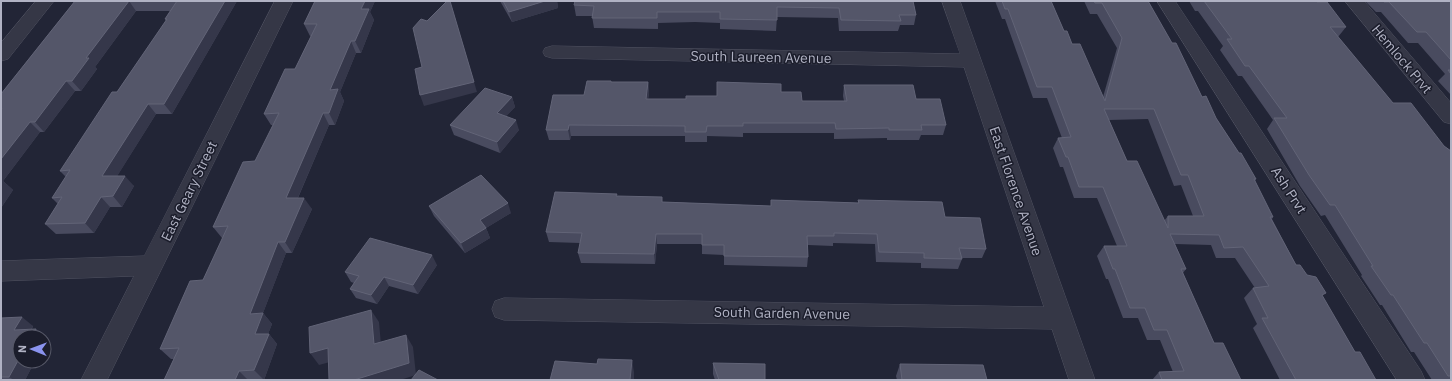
<svg xmlns="http://www.w3.org/2000/svg" width="1452" height="381" viewBox="0 0 1452 381" font-family="'IBM Plex Sans',sans-serif">
<style>
.lines{fill:none;stroke-linecap:round;stroke-linejoin:round}
.street-casing{stroke:#505261;stroke-width:1}
.street{fill:#353746;fill-rule:evenodd}
.wall{fill:#494b5f;fill-rule:evenodd}
.shaded-wall{fill:#35374a}
.building{fill:#545669;stroke:#626477;fill-rule:evenodd}
.labels{text-anchor:middle;stroke-width:3;stroke-linejoin:round;paint-order:stroke}
.street-label{font-size:14px;fill:#b0b2c3;stroke:#1b1d2b}
</style>
<rect width="100%" height="100%" fill="#222536"/>
<g class="lines">
<defs>
<g id="street">
<path d="M36,1H54L8,59L1,61V43Z"/>
<path d="M275,1H293L107,380H81L134,276L1,281V261L144,256Z"/>
<path d="M942,1H960L1095,380H1069L1052,329L504,320L495,317L492,309L495,301L504,298L1044,307L964,67L552,58L545,56L543,52L545,48L552,46L960,54Z"/>
<path d="M1157,1H1175L1421,371L1425,380H1397Z"/>
<path d="M1345,1H1364L1451,103V124L1444,122Z"/>
</g>
</defs>
<use href="#street" class="street-casing"/>
<use href="#street" class="street"/>
</g>
<g class="wall">
<path d="M75,1H237L172,114H156L117,176L134,186L122,207H110L94,233L56,234L45,224L58,204L52,198L66,177L60,171L117,92L166,21L165,19L170,11H136L95,67L97,69L81,91H75L44,132H40L3,181L13,190L1,208V94Z"/>
<path d="M315,1H375L370,12L374,20L361,53H356L340,92L344,101L335,125H329L298,198L312,209L292,253H286L263,313L272,324L268,334H269L277,344L264,380H164L174,359H171L160,349L203,280L223,238H222L213,227L255,161L273,125H271L264,114L295,69L311,36H310L304,24Z"/>
<path d="M500,1H557L558,8L512,22Z"/>
<path d="M913,1L916,15L914,25H900L898,31H839L838,18L777,17L776,31L720,29V23L695,22L658,23V29L594,28L592,16H576L574,5Z"/>
<path d="M995,1H1051L1064,31L1072,44L1103,97L1117,48L1097,14H1090L1084,1H1148L1202,97L1256,179L1255,181L1273,217L1272,219L1296,265L1322,296L1355,352L1376,380H1280L1253,328L1257,324L1244,298L1253,288H1255L1235,258H1216L1211,245L1175,244L1186,269L1183,273L1214,343L1241,380H1152L1159,372H1173L1160,340H1147L1138,318H1123L1108,279H1106L1097,256L1104,246H1117L1097,198H1074L1063,167H1060L1053,148L1058,138H1062L1047,98H1033L1005,19H1002ZM1148,119L1174,186L1181,185L1193,216H1168L1164,221L1127,161L1109,120Z"/>
<path d="M1189,1H1316L1346,27L1338,37L1393,103L1444,146L1451,151V380H1432L1414,352H1411L1382,305H1380L1361,276L1362,275L1325,215L1321,216L1300,186L1267,129L1273,120L1242,76H1238L1220,50L1223,46L1198,11H1195Z"/>
<path d="M1365,1H1451V95L1438,81L1445,74L1418,43H1408L1381,12H1376Z"/>
<path d="M611,82H648L649,93L648,99H686L781,92L802,101H844L843,96L844,85L916,99L946,125L943,135H921L919,140H887V138L834,139V133H743V137L707,136V142H685V136H571L570,140H549L546,130L584,95Z"/>
<path d="M512,97L515,107L506,116L519,130L500,153L454,135L450,125Z"/>
<path d="M617,196L663,202L771,206V200L858,203V200L945,217L986,249L982,258H961L962,259L958,269L921,268V263L876,262L875,244L833,243V246L808,245V257L807,267L724,265V255L702,254V244H657L655,264L581,263L578,253L580,243L549,242L546,232Z"/>
<path d="M429,206L511,213L486,228L490,238L465,253L434,216Z"/>
<path d="M437,265L418,294L389,286L377,304L356,298L350,289L354,283L351,282L345,272Z"/>
<path d="M1,318L33,326L32,329H36L48,338L20,361H35L25,380H1Z"/>
<path d="M713,363L765,380H715L713,374Z"/>
<path d="M900,364L987,380H897L896,376Z"/>
</g>
<g class="shaded-wall">
<path d="M129,1L136,11L95,67L97,69L81,91L72,81L86,58Z"/>
<path d="M225,1H237L172,114L164,104Z"/>
<path d="M365,1H375L370,12L374,20L361,53L355,41L361,9Z"/>
<path d="M450,1L477,92L424,106L420,95Z"/>
<path d="M545,1H557L558,8L512,22L509,12Z"/>
<path d="M351,41L356,53L340,92L344,101L335,125L329,113L330,90Z"/>
<path d="M66,81L75,91L44,132L35,122Z"/>
<path d="M648,82L649,93L647,109L646,99Z"/>
<path d="M512,97L515,107L500,123L497,113Z"/>
<path d="M148,104L156,114L111,186L102,176Z"/>
<path d="M323,113L329,125L293,209L286,198Z"/>
<path d="M516,120L519,130L500,153L497,142Z"/>
<path d="M30,122L40,132L3,181L13,190L1,208V159Z"/>
<path d="M569,125L571,136L570,140L568,130Z"/>
<path d="M125,176L134,186L122,207L113,196Z"/>
<path d="M101,197L110,207L94,233L85,223Z"/>
<path d="M304,198L312,209L292,253L285,242Z"/>
<path d="M508,203L511,213L486,228L490,238L465,253L461,243L480,220Z"/>
<path d="M656,234L657,244L655,264L654,254Z"/>
<path d="M278,242L286,253L263,313L272,324L264,344L255,334L250,314Z"/>
<path d="M432,255L437,265L418,294L413,285Z"/>
<path d="M384,277L389,286L377,304L371,295Z"/>
<path d="M371,310L379,322L382,356L374,344Z"/>
<path d="M22,317L33,326L27,337L14,330Z"/>
<path d="M36,329L48,338L44,345V337H31Z"/>
<path d="M269,334L277,344L264,380L254,370Z"/>
<path d="M406,335L413,347L416,375L400,380H354Z"/>
<path d="M328,348L337,360L319,365L310,353Z"/>
<path d="M20,357V361H35L25,380H14L9,377Z"/>
<path d="M632,360L634,372V380H630Z"/>
<path d="M239,371L248,380H235Z"/>
</g>
<g class="building">
<path d="M75,1H129L86,58H89L72,81H66L35,122H30L1,159V110L2,108H1V94Z"/>
<path d="M177,1H225L164,104H148L102,176H125L113,196L101,197L85,223L45,224L62,197L52,198L70,170L60,171L112,92H117L167,19H165Z"/>
<path d="M315,1H365L361,9H369L355,41H351L330,90L338,89L329,113H323L286,198H304L285,242H278L250,314L263,313L255,334H269L254,370L239,371L235,380H164L179,348L160,349L190,281L203,280L228,226L213,227L243,162L255,161L279,113L264,114L285,69H295L317,24H304Z"/>
<path d="M447,1H450L474,82L420,95L415,69L422,67L413,28L421,19L427,21Z"/>
<path d="M503,1H545L509,12Z"/>
<path d="M575,1H913L916,15H899L901,21L841,20L839,8L777,7V20L720,19V12H657V18H592L594,6L574,5Z"/>
<path d="M1002,1H1051L1064,31H1067L1072,44H1080L1105,101L1122,38L1102,3H1095L1094,1H1148L1172,43H1176L1202,97L1206,96L1216,118L1239,153H1241L1256,179H1254L1273,217H1270L1296,265H1300L1307,275L1316,277L1326,293L1322,295L1355,352H1360L1376,380H1296L1262,318H1268L1253,288L1269,286L1243,247L1224,248L1219,235L1170,234L1186,269H1181L1214,343H1223L1241,380H1162L1159,372L1184,371L1167,330H1154L1145,308H1130L1115,269H1113L1104,246H1127L1103,187H1079L1068,157H1066L1058,138L1071,137L1052,87H1037L1008,9H1005ZM1104,109H1154L1181,175H1188L1204,216H1168V228L1137,161H1127Z"/>
<path d="M1204,1H1316L1317,2H1327L1346,27H1330L1393,103H1411L1444,146L1451,151V376H1448L1427,343H1424L1393,295H1391L1371,266H1373L1335,205H1330L1309,175L1274,118H1287L1249,66H1245L1227,39H1232Z"/>
<path d="M1383,1H1451V60L1426,32H1417L1389,2H1384Z"/>
<path d="M1448,70H1451V74Z"/>
<path d="M587,81H611V82H648L646,99H686V96H717V82L781,84V92H801L802,101H847L844,85H913L916,99H940L946,125H921L922,130H889V128L836,129L835,123H743V126H707L706,132H685V126L569,125L568,130H546L553,95H584Z"/>
<path d="M485,88L512,97L497,113L516,120L497,142L450,125Z"/>
<path d="M481,175L508,203L480,220L486,228L461,243L429,206Z"/>
<path d="M555,192L617,194L616,196L662,197V202L771,206V200L859,203L858,200L942,202L945,217L980,218L986,249L959,248L962,259L924,258V253L879,252L877,234L834,233V236H807L808,257L724,256V245H702V234H656L654,254L578,253L582,233L546,232Z"/>
<path d="M370,238L432,255L413,285L384,277L371,295L350,289L359,276L345,272Z"/>
<path d="M371,310L374,344L406,335L409,363L354,380H329L328,348L310,353L309,327Z"/>
<path d="M22,317L14,330L36,329L31,337H20V357L9,377H1V318Z"/>
<path d="M598,359L632,360L630,380H550L555,361L597,364Z"/>
<path d="M713,363L765,364V380H719Z"/>
<path d="M900,364L983,365L987,380H902Z"/>
<path d="M419,370L438,380H411Z"/>
</g>
<g class="labels">
<g class="street-label">
<text transform="translate(761 57) rotate(1)" y="5">South Laureen Avenue</text>
<text transform="translate(1402 59) rotate(50)" y="5">Hemlock Prvt</text>
<text transform="translate(1289 190) rotate(57)" y="5">Ash Prvt</text>
<text transform="translate(189 191) rotate(-64)" y="5">East Geary Street</text>
<text transform="translate(1016 191) rotate(71)" y="5">East Florence Avenue</text>
<text transform="translate(782 313) rotate(1)" y="5">South Garden Avenue</text>
</g>
</g>
<rect width="1452" height="381" fill="none" stroke="#b0b2c3" stroke-width="4"/>
<g transform="translate(32 349) rotate(271)"><circle r="19" fill="#1b1d2b" stroke="#575968"/>
<path d="M0-3L7 15L0 10L-7 15Z" fill="#8a93ee"/>
<text y="-6" font-size="11" font-weight="bold" text-anchor="middle" fill="#b0b2c3">N</text>
</g>
</svg>
